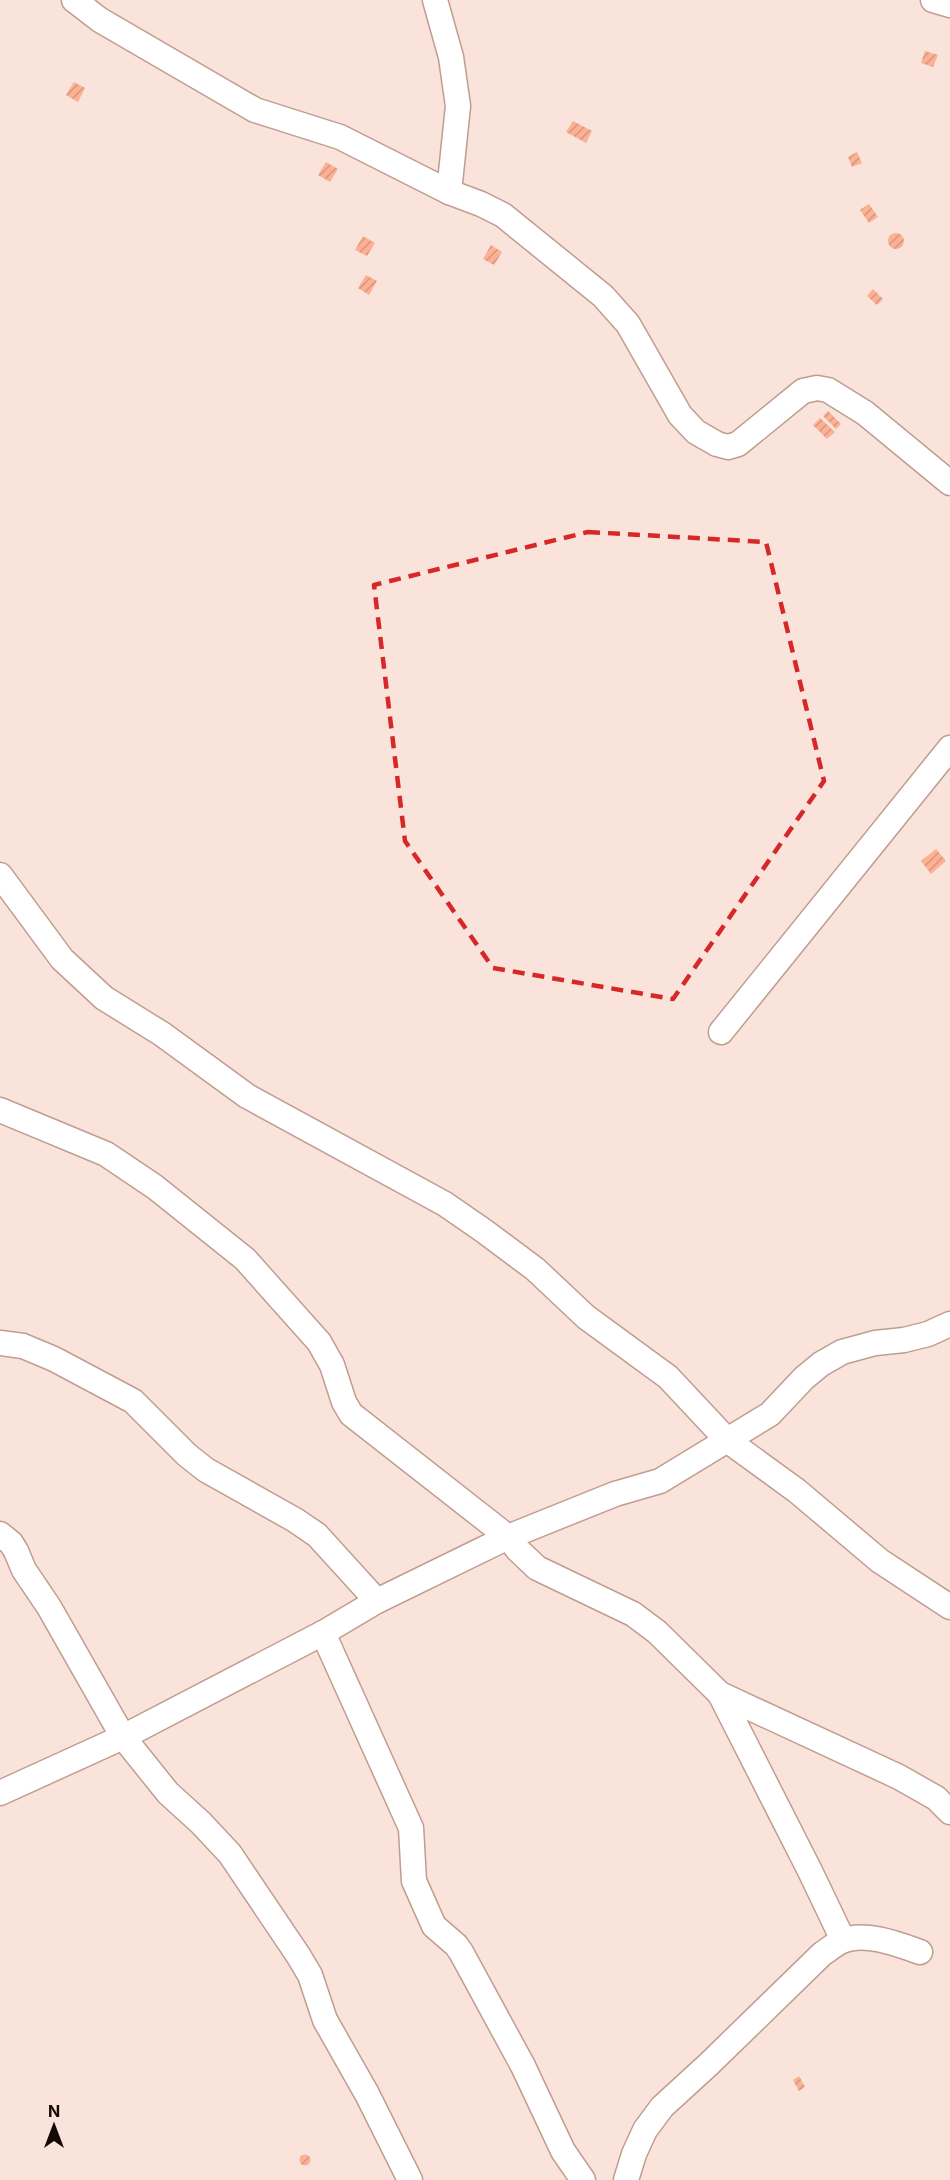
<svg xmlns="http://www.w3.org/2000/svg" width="950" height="2180" viewBox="0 0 950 2180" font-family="Inter,sans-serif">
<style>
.building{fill:url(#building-hatch)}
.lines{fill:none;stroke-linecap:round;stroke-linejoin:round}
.minor-casing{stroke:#c09d90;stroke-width:27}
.minor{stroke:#fff;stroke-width:24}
.marked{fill:none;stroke:#d62828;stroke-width:4.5;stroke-dasharray:12 8;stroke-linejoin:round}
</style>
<defs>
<pattern id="building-hatch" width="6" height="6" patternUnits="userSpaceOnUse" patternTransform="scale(1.5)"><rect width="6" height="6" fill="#fcb094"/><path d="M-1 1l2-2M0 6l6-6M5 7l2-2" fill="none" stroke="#d7967e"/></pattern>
</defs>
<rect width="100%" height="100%" fill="#fae3db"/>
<g class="building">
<path d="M925,51L938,55L933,67L921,63Z"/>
<path d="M74,82L85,88L78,102L66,95Z"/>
<path d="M573,121L592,131L586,143L566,132Z"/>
<path d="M857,152L862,163L852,167L848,157Z"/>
<path d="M326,162L338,169L330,182L318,175Z"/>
<path d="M869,204L878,217L869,223L860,210Z"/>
<circle cx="896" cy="241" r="8"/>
<path d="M363,236L375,243L367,256L355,250Z"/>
<path d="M491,245L502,252L494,265L483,259Z"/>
<path d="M366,275L377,281L369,295L358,288Z"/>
<path d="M873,289L883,299L877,305L867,296Z"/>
<path d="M828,411L841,424L836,429L823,416Z"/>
<path d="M820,418L835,432L827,439L813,425Z"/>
<path d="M936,849L946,861L931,874L921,861Z"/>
<path d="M799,2076L805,2087L799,2091L793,2080Z"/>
<circle cx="305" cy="2160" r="5.5"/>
</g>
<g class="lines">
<defs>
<g id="minor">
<path d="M74,0L100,20L255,110L340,137L449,192L481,204L503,215L603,296L628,324L680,415L696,432L717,444L728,447L738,444L803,391L817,388L828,390L865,413L950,483"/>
<path d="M435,0L451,57L458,106L449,192"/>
<path d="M933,0L950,5"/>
<path d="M0,875L62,959L104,998L162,1034L247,1096L445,1204L484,1231L535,1269L586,1317L668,1377L727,1440L797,1491L880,1561L950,1607"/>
<path d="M721,1032L950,748"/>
<path d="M0,1110L106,1154L155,1187L245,1259L319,1342L332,1365L344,1402L351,1414L508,1537L518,1550L537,1568L633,1614L657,1632L720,1694L899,1777L936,1798L950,1812"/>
<path d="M0,1343L23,1346L54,1359L133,1401L187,1455L206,1470L295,1520L317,1535L377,1601"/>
<path d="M0,1534L11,1543L16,1551L24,1570L49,1607L123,1737L168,1793L201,1823L230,1854L298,1955L310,1975L325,2020L367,2094L410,2180"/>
<path d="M323,1633L411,1828L414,1881L434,1926L456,1945L461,1952L523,2066L563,2151L583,2180"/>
<path d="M720,1694L810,1871L843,1940"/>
<path d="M0,1793L123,1737L323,1633L377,1601L508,1537L615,1494L660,1481L770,1414L804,1378L821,1364L842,1352L875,1343L904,1340L928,1334L950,1324"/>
<path d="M626,2180L634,2154L645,2130L662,2107L709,2064L822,1954C828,1950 835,1944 842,1941C864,1931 898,1944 920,1952"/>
</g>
</defs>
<use href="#minor" class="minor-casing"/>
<use href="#minor" class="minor"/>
</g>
<path class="marked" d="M588,532L766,542L824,781L673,999L493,968L405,841L374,585Z"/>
<g transform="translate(54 2126)" stroke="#fae3db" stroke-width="4.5" paint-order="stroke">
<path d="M0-4.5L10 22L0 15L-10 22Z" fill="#150905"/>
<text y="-9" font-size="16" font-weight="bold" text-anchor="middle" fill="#150905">N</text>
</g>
</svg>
